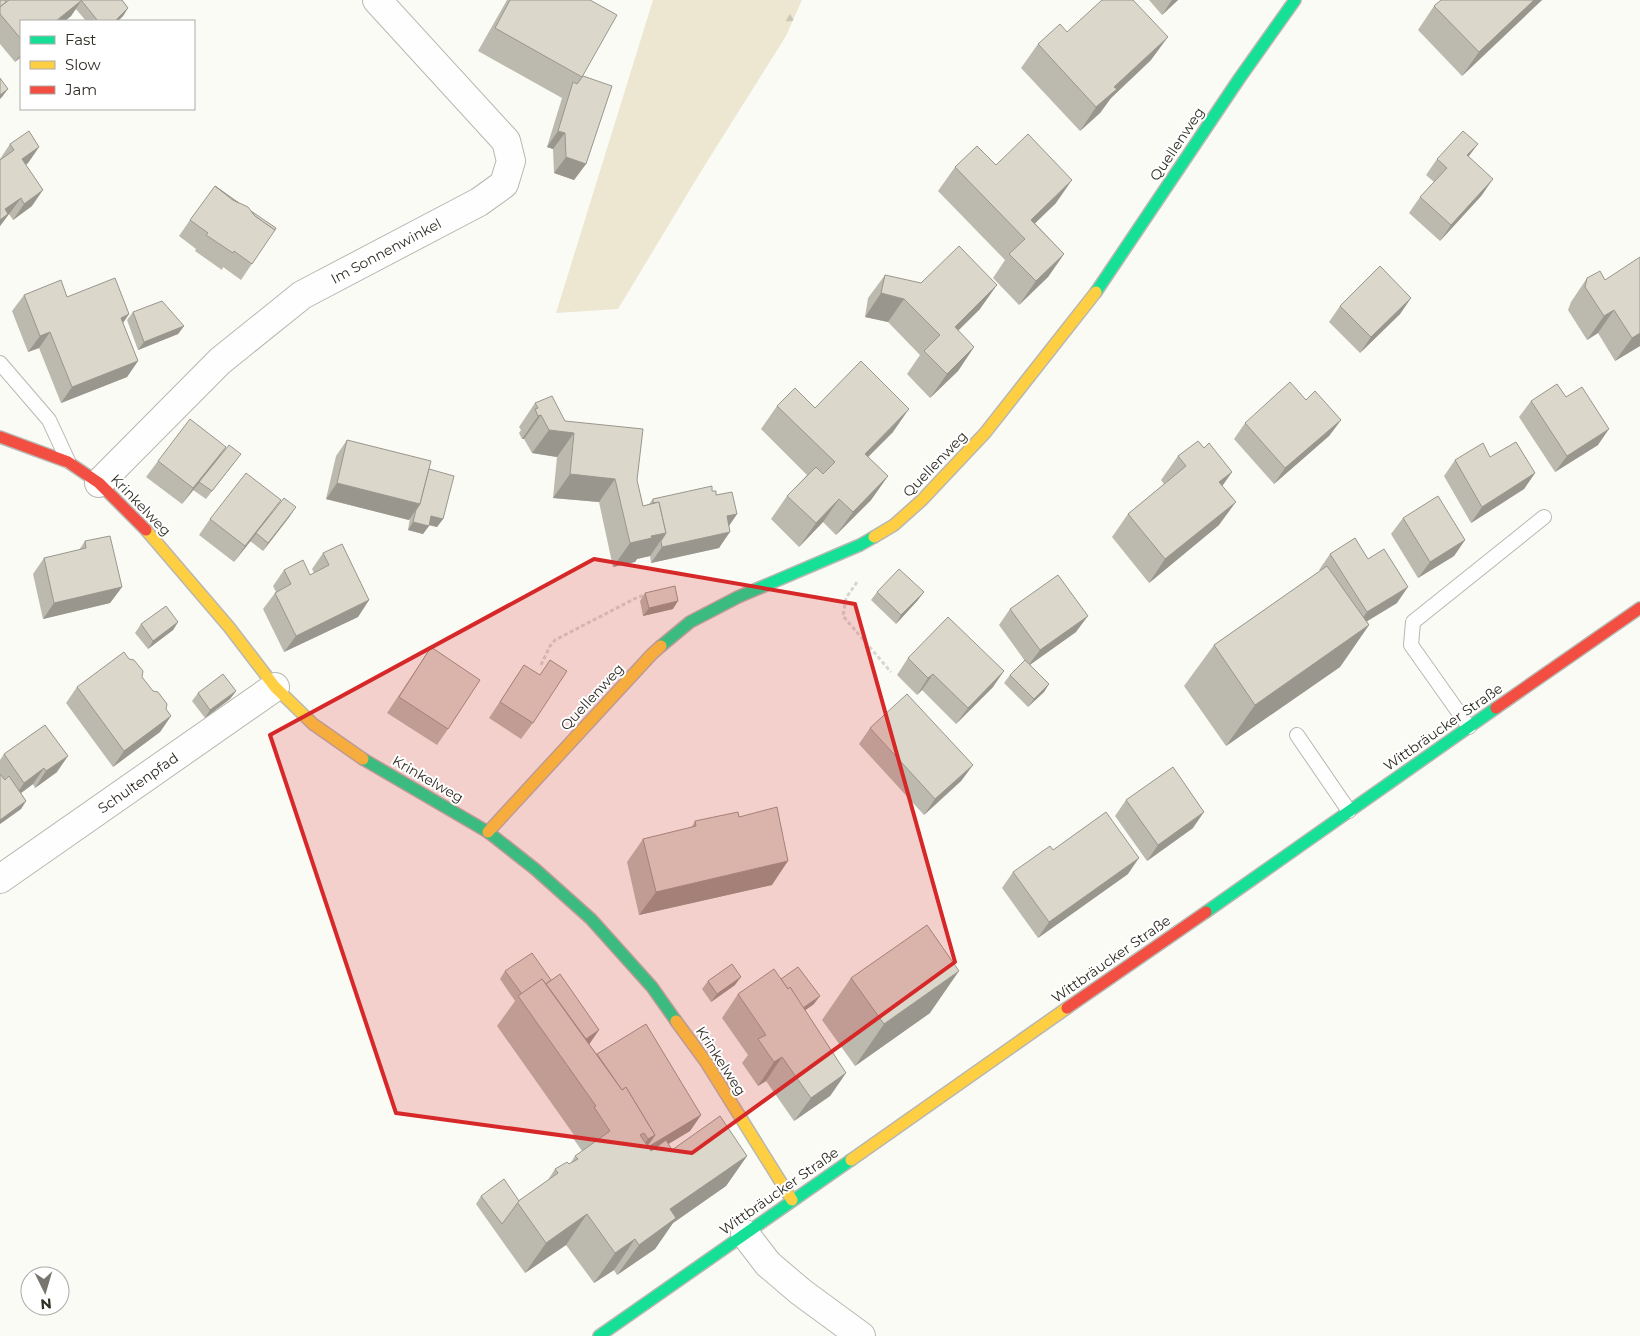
<svg xmlns="http://www.w3.org/2000/svg" width="1640" height="1336" viewBox="0 0 1640 1336" font-family="Montserrat,sans-serif">
<style>
.grass{fill:#ede7d1}
.forest{fill:url(#forest-firs)}
.lines{fill:none;stroke-linecap:round;stroke-linejoin:round}
.lane-casing{stroke:#b8b7b1;stroke-width:16}
.street-casing{stroke:#b8b7b1;stroke-width:30}
.fast-casing{stroke:#b8b7b1;stroke-width:14}
.slow-casing{stroke:#b8b7b1;stroke-width:14}
.jam-casing{stroke:#b8b7b1;stroke-width:14}
.path{stroke:#d7d6d5;stroke-width:3;stroke-dasharray:4 2.5;stroke-linecap:butt}
.lane{stroke:#fefefe;stroke-width:14}
.street{stroke:#fefefe;stroke-width:28}
.fast{stroke:#16e098;stroke-width:11}
.slow{stroke:#ffcf43;stroke-width:11}
.jam{stroke:#f24e42;stroke-width:11}
.wall{fill:#bcb9af}
.shaded-wall{fill:#99968e}
.building{fill:#dbd7cb;stroke:#99968e}
.marked{fill:#d62828;fill-opacity:0.2;stroke:#d62828;stroke-width:4;stroke-linejoin:round}
.labels{text-anchor:middle;stroke-width:4;stroke-linejoin:round;paint-order:stroke}
.street-label{font-size:14px;fill:#302d25;stroke:#fff}
</style>
<defs>
<pattern id="forest-firs" width="22" height="20" patternUnits="userSpaceOnUse" patternTransform="scale(1.25)"><rect width="22" height="20" fill="#ede7d1"/><path d="M5 1l3.5 6h-7zM16 11l3.5 6h-7z" fill="#ccc6b3"/></pattern>
</defs>
<rect width="100%" height="100%" fill="#fbfbf6"/>
<path class="grass" d="M653,0H786V36L700,173L618,309L556,313Z"/>
<path class="forest" d="M786,0H802L786,36Z"/>
<g class="lines">
<defs>
<g id="lane">
<path d="M0,363L49,420L68,461"/>
<path d="M1469,727L1411,645L1413,622L1544,517"/>
<path d="M1297,735L1349,811"/>
</g>
<g id="street">
<path d="M99,483L220,361L302,295L479,202L504,184L511,161L506,141L377,0"/>
<path d="M0,879L275,687"/>
<path d="M745,1234L768,1264L801,1292L861,1336"/>
</g>
<g id="fast">
<path d="M1096,292L1239,79L1295,0"/>
<path d="M661,646L690,622L738,597L860,545L874,537"/>
<path d="M363,759L488,832L535,869L591,919L652,987L676,1021"/>
<path d="M1206,912L1496,708"/>
<path d="M599,1336L851,1160"/>
</g>
<g id="slow">
<path d="M146,530L229,627L275,687L313,724L363,759"/>
<path d="M874,537L894,525L922,500L985,433L1096,292"/>
<path d="M488,832L652,654L661,646"/>
<path d="M676,1021L706,1062L792,1200"/>
<path d="M851,1160L1067,1008"/>
</g>
<g id="jam">
<path d="M0,437L68,462L99,483L146,530"/>
<path d="M1496,708L1640,608"/>
<path d="M1067,1008L1206,912"/>
</g>
</defs>
<use href="#lane" class="lane-casing"/>
<use href="#street" class="street-casing"/>
<use href="#fast" class="fast-casing"/>
<use href="#slow" class="slow-casing"/>
<use href="#jam" class="jam-casing"/>
<g class="path">
<path d="M857,582L846,598L843,616L891,672"/>
<path d="M541,665L550,646L555,640L638,597L646,595"/>
</g>
<use href="#lane" class="lane"/>
<use href="#street" class="street"/>
<use href="#fast" class="fast"/>
<use href="#slow" class="slow"/>
<use href="#jam" class="jam"/>
</g>
<g class="wall">
<path d="M0,0H122L128,8L123,16L118,21H86L76,9L71,16L65,21H21V57L15,62L0,44Z"/>
<path d="M507,0H590L583,76L586,164L574,180L554,173L553,149L547,147L562,98L478,51Z"/>
<path d="M1149,0H1178L1162,15Z"/>
<path d="M1441,0H1542L1462,76L1418,30L1434,6Z"/>
<path d="M1067,32L1151,60L1111,98L1100,113L1080,131L1021,68L1038,44Z"/>
<path d="M10,144L39,147L28,163L26,165L32,206L13,220L9,214L0,226V159Z"/>
<path d="M1469,157L1482,195L1440,241L1409,213L1420,197L1434,182L1426,175L1437,159Z"/>
<path d="M996,165L1056,203L1035,223L1064,254L1048,277L1019,305L993,278L1005,260L938,191L955,167Z"/>
<path d="M251,211L276,228L241,280L223,267L222,270L195,251L196,249L179,236L190,220Z"/>
<path d="M885,275L980,309L958,331L974,347L958,371L930,398L907,374L920,355L888,322L865,317L868,298Z"/>
<path d="M1587,278L1605,280L1640,346L1615,361L1598,333L1587,340L1568,310L1571,302Z"/>
<path d="M24,295L67,297L129,314L123,323L138,361L127,377L61,403L39,348L28,352L12,311Z"/>
<path d="M1411,298L1400,314L1360,353L1329,322L1340,306Z"/>
<path d="M133,312L184,326L178,334L138,350L127,320Z"/>
<path d="M1306,400L1341,420L1329,436L1274,484L1234,439L1245,423Z"/>
<path d="M1531,401L1598,445L1555,472L1519,417Z"/>
<path d="M535,403L565,421L637,480L643,506L649,504L653,499L712,491L737,514L729,526L719,548L651,563L650,556L637,559L635,562L613,567L599,502L553,498L557,457L532,453L524,439H522L519,433L521,430L519,427Z"/>
<path d="M777,406L815,408L893,432L868,457L888,476L871,500L836,535L823,522L799,547L771,519L787,496L807,475L761,429Z"/>
<path d="M347,440L429,469L443,519L437,527L429,525L423,534L408,530L410,518L409,520L326,499L336,456Z"/>
<path d="M226,447L218,458L235,462L206,499L193,490L195,488L182,504L146,477L158,461Z"/>
<path d="M1204,448L1232,472L1222,486L1219,525L1149,583L1112,537L1128,514L1164,484L1161,480L1178,456Z"/>
<path d="M1490,457L1535,473L1524,489L1471,523L1444,476L1455,460Z"/>
<path d="M290,516L263,551L250,541L253,538L234,562L199,535L210,519Z"/>
<path d="M1403,518L1465,540L1454,556L1418,578L1391,534Z"/>
<path d="M85,541L122,587L110,603L43,619L33,574L44,558L79,550Z"/>
<path d="M323,553L369,600L358,617L284,652L263,609L275,593L276,592L273,586L284,570L310,575L314,573L312,569Z"/>
<path d="M1330,554L1397,603L1367,621L1369,625L1340,667L1226,746L1184,686L1214,645L1320,571L1319,570Z"/>
<path d="M877,592L918,600L896,624L871,600Z"/>
<path d="M645,593L673,609L643,616L640,601Z"/>
<path d="M1010,609L1076,632L1030,665L1049,684L1044,692L1028,707L1004,683L1010,675L1025,661L999,625Z"/>
<path d="M178,622L173,630L148,649L135,633L141,624Z"/>
<path d="M431,647L448,729L437,745L387,713Z"/>
<path d="M908,658L993,687L956,724L922,690L917,695L897,675Z"/>
<path d="M524,665L533,723L521,739L489,718Z"/>
<path d="M142,677L171,716L160,732L113,767L66,703L77,687Z"/>
<path d="M236,691L230,699L205,718L192,701L198,693Z"/>
<path d="M870,728L973,765L961,781L924,815L859,744Z"/>
<path d="M4,754L57,772L35,788L33,784L21,793L26,801L21,809L0,824V760Z"/>
<path d="M1126,800L1193,828L1147,861L1115,816Z"/>
<path d="M739,817L772,885L639,915L627,862L643,839L691,828L695,821Z"/>
<path d="M1053,850L1128,874L1038,938L1002,888L1013,872Z"/>
<path d="M505,971L551,980L599,1030L589,1044L597,1054L701,1115L690,1131L668,1144L672,1150L747,1156L726,1186L673,1223L655,1249L617,1275L614,1270L594,1283L566,1245L525,1273L476,1204L481,1196L519,1201L548,1180L555,1169L570,1164L575,1156L582,1151L573,1138L574,1135L497,1026L515,1001L500,979Z"/>
<path d="M851,978L930,1013L855,1066L822,1020Z"/>
<path d="M781,979L814,1004L805,1010L846,1073L830,1096L794,1121L766,1081L758,1086L742,1063L748,1055L722,1018L738,994Z"/>
<path d="M708,981L735,985L711,1002L702,989Z"/>
</g>
<g class="shaded-wall">
<path d="M1172,0H1178L1162,15Z"/>
<path d="M1534,0H1542L1462,76L1479,52Z"/>
<path d="M81,1L71,16L65,21H56Z"/>
<path d="M128,8L123,16L118,21H115Z"/>
<path d="M1168,37L1151,60L1111,98L1100,113L1080,131L1096,107L1114,87Z"/>
<path d="M21,54V57L15,62Z"/>
<path d="M8,89L2,97L0,99V95Z"/>
<path d="M558,131L565,133L553,149L547,147Z"/>
<path d="M1478,144L1466,160L1467,155Z"/>
<path d="M39,147L28,163L11,175L22,159Z"/>
<path d="M566,157L586,164L574,180L554,173Z"/>
<path d="M1493,179L1482,195L1440,241L1451,225Z"/>
<path d="M1072,180L1056,203L1022,236L1031,220Z"/>
<path d="M43,190L32,206L13,220L24,204Z"/>
<path d="M21,198L0,226V215L5,209Z"/>
<path d="M1064,254L1048,277L1019,305L1036,281Z"/>
<path d="M997,285L980,309L938,350L955,327Z"/>
<path d="M881,293L904,299L888,322L865,317Z"/>
<path d="M1411,298L1400,314L1360,353L1371,337Z"/>
<path d="M1614,310L1598,333L1587,340L1604,316Z"/>
<path d="M129,314L118,330L121,318Z"/>
<path d="M184,326L178,334L138,350L144,342Z"/>
<path d="M50,332L39,348L28,352L40,336Z"/>
<path d="M1640,333V346L1615,361L1632,338Z"/>
<path d="M974,347L958,371L930,398L947,374Z"/>
<path d="M138,361L127,377L61,403L72,387Z"/>
<path d="M909,409L893,432L848,477L865,454Z"/>
<path d="M541,415L524,439H522L538,416Z"/>
<path d="M1341,420L1329,436L1274,484L1285,468Z"/>
<path d="M1609,429L1598,445L1555,472L1567,456Z"/>
<path d="M549,430L574,433L557,457L532,453Z"/>
<path d="M226,447L215,463L182,504L193,488Z"/>
<path d="M1232,472L1216,495L1219,482Z"/>
<path d="M1535,473L1524,489L1471,523L1482,507Z"/>
<path d="M570,474L615,479L599,502L553,498Z"/>
<path d="M888,476L871,500L836,535L853,512Z"/>
<path d="M337,483L420,504L409,520L326,499Z"/>
<path d="M839,499L823,522L799,547L816,523Z"/>
<path d="M281,500L253,538L234,562L245,546Z"/>
<path d="M1236,502L1219,525L1149,583L1165,559Z"/>
<path d="M296,507L290,516L263,551L268,543Z"/>
<path d="M737,514L726,530L727,516Z"/>
<path d="M431,516L443,519L437,527L425,524Z"/>
<path d="M413,522L429,526L423,534L408,530Z"/>
<path d="M730,532L719,548L651,563L662,547Z"/>
<path d="M666,533L650,556L637,559L635,562L613,567L630,543L651,536Z"/>
<path d="M1465,540L1454,556L1418,578L1430,562Z"/>
<path d="M122,587L110,603L43,619L54,603Z"/>
<path d="M1408,587L1397,603L1356,628L1367,612Z"/>
<path d="M924,592L918,600L896,624L901,615Z"/>
<path d="M369,600L358,617L284,652L296,636Z"/>
<path d="M678,601L673,609L643,616L649,608Z"/>
<path d="M1088,616L1076,632L1028,666L1040,650Z"/>
<path d="M178,622L173,630L148,649L153,641Z"/>
<path d="M1369,625L1340,667L1226,746L1255,705Z"/>
<path d="M1004,671L993,687L956,724L968,708Z"/>
<path d="M933,674L922,690L917,695L928,678Z"/>
<path d="M1049,684L1044,692L1028,707L1034,699Z"/>
<path d="M236,691L230,699L205,718L210,710Z"/>
<path d="M171,716L160,732L113,767L124,751Z"/>
<path d="M68,756L57,772L35,788L46,771Z"/>
<path d="M973,765L961,781L924,815L935,799Z"/>
<path d="M44,768L33,784L13,799L24,783Z"/>
<path d="M26,801L21,809L0,824V820Z"/>
<path d="M1204,812L1193,828L1147,861L1158,845Z"/>
<path d="M1139,858L1128,874L1038,938L1049,922Z"/>
<path d="M788,861L772,885L639,915L656,892Z"/>
<path d="M959,971L930,1013L855,1066L884,1024Z"/>
<path d="M741,977L735,985L711,1002L717,994Z"/>
<path d="M820,996L814,1004L797,1016L802,1008Z"/>
<path d="M599,1030L588,1046L573,1049Z"/>
<path d="M782,1057L766,1081L758,1086L774,1062Z"/>
<path d="M846,1073L830,1096L794,1121L811,1098Z"/>
<path d="M701,1115L690,1131L627,1169L648,1139L655,1135Z"/>
<path d="M747,1156L726,1186L673,1223L655,1249L617,1275L639,1245L670,1209Z"/>
<path d="M587,1214L566,1245L525,1273L546,1243Z"/>
<path d="M635,1239L614,1270L594,1283L615,1253Z"/>
</g>
<g class="building">
<path d="M0,0H5L6,2L0,7Z"/>
<path d="M9,0H82L56,21H21V39L0,14V7Z"/>
<path d="M81,0H122L128,8L115,21H98Z"/>
<path d="M510,0H590L617,15L582,77L495,28Z"/>
<path d="M1102,0H1133L1168,37L1114,87L1117,89L1096,107L1038,44L1060,24L1067,32Z"/>
<path d="M1441,0H1534L1479,52L1434,6Z"/>
<path d="M583,76L612,86L586,164L566,157L565,133L558,131L573,82L577,84Z"/>
<path d="M0,78L8,89L0,95Z"/>
<path d="M29,131L39,147L22,159L43,190L24,204L21,198L5,209L8,214L0,220V160L14,150L10,144Z"/>
<path d="M1463,131L1478,144L1467,155L1493,179L1451,225L1420,197L1447,168L1437,159Z"/>
<path d="M1028,134L1072,180L1031,220L1064,254L1036,281L1009,254L1025,239L955,167L977,146L996,165Z"/>
<path d="M215,186L233,200L248,207L255,216L275,230L252,264L234,251L233,253L206,235L208,233L190,220Z"/>
<path d="M215,186L239,203L233,200Z"/>
<path d="M251,211L276,228L275,230L255,216Z"/>
<path d="M959,246L997,285L955,327L974,347L947,374L924,351L940,335L904,299L881,293L885,275L921,283Z"/>
<path d="M1640,257V333L1632,338L1614,310L1604,316L1585,287L1587,278L1600,271L1605,280Z"/>
<path d="M1380,266L1411,298L1371,337L1340,306Z"/>
<path d="M115,278L129,314L121,318L138,361L72,387L50,332L40,336L24,295L61,280L67,297Z"/>
<path d="M162,301L184,326L144,342L133,312Z"/>
<path d="M861,361L909,409L865,454L888,476L853,512L839,499L816,523L787,496L816,467L823,474L835,462L777,406L795,388L815,408Z"/>
<path d="M1290,382L1306,400L1315,391L1341,420L1285,468L1245,423Z"/>
<path d="M1557,384L1566,397L1582,387L1609,429L1567,456L1531,401Z"/>
<path d="M552,396L565,421L643,429L637,480L643,506L659,502L666,533L651,536L652,538L630,543L615,479L570,474L574,433L549,430L541,415L538,416L535,409L538,408L535,403Z"/>
<path d="M190,419L226,447L193,488L158,461Z"/>
<path d="M347,440L431,461L420,504L337,483Z"/>
<path d="M1198,441L1204,448L1209,443L1232,472L1219,482L1236,502L1165,559L1128,514L1186,466L1178,456Z"/>
<path d="M1516,442L1535,473L1482,507L1455,460L1483,443L1490,457Z"/>
<path d="M229,445L241,454L212,491L199,482Z"/>
<path d="M429,469L454,476L443,519L431,516L429,526L413,522L416,510L420,504Z"/>
<path d="M246,473L281,500L245,546L210,519Z"/>
<path d="M712,486V491H716V495L732,492L737,514L727,516L730,532L662,547L661,541L666,533L659,502L653,503V499Z"/>
<path d="M1438,496L1465,540L1430,562L1403,518Z"/>
<path d="M284,498L296,507L268,543L256,533Z"/>
<path d="M110,536L122,587L54,603L44,558L86,548L85,541Z"/>
<path d="M1355,538L1368,559L1384,549L1408,587L1367,612L1330,554Z"/>
<path d="M342,544L369,600L296,636L275,593L291,584L284,570L303,560L310,575L329,565L323,553Z"/>
<path d="M1327,566L1369,625L1255,705L1214,645Z"/>
<path d="M899,569L924,592L901,615L877,592Z"/>
<path d="M1058,575L1088,616L1040,650L1010,609Z"/>
<path d="M675,586L678,601L649,608L645,593Z"/>
<path d="M166,606L178,622L153,641L141,624Z"/>
<path d="M948,617L1004,671L968,708L933,674L928,678L908,658Z"/>
<path d="M431,647L480,680L448,729L399,697Z"/>
<path d="M124,652L129,659L134,660L143,671L142,677L153,691L158,692L167,704L166,709L171,716L124,751L77,687Z"/>
<path d="M550,660L567,671L533,723L500,702L524,665L540,675Z"/>
<path d="M1025,660L1049,684L1034,699L1010,675Z"/>
<path d="M223,674L236,691L210,710L198,693Z"/>
<path d="M907,694L973,765L935,799L870,728Z"/>
<path d="M45,725L68,756L46,771L44,768L24,783L4,754Z"/>
<path d="M1173,767L1204,812L1158,845L1126,800Z"/>
<path d="M0,774L5,780L9,776L26,801L0,820Z"/>
<path d="M777,807L788,861L656,892L643,839L696,826L695,821L738,812L739,817Z"/>
<path d="M1106,812L1139,858L1049,922L1013,872L1050,846L1053,850Z"/>
<path d="M927,925L959,971L884,1024L851,978Z"/>
<path d="M532,953L551,980L546,984L542,979L522,994L505,971Z"/>
<path d="M732,964L741,977L717,994L708,981Z"/>
<path d="M798,967L820,996L803,1008L790,987L788,989L781,979Z"/>
<path d="M774,969L788,989L790,987L846,1073L811,1098L782,1057L774,1062L758,1039L766,1035L738,994Z"/>
<path d="M560,974L599,1030L586,1039L546,984Z"/>
<path d="M542,979L622,1090L626,1087L655,1135L648,1139L644,1133L640,1135L651,1151L666,1140L672,1150L720,1116L747,1156L670,1209L676,1218L639,1245L635,1239L615,1253L587,1214L546,1243L517,1202L558,1173L555,1169L567,1162L569,1164L578,1159L575,1156L610,1131L594,1107L596,1106L518,996Z"/>
<path d="M646,1024L701,1115L648,1147L647,1146L655,1135L626,1087L622,1090L597,1054Z"/>
<path d="M504,1179L519,1201L502,1224L481,1196Z"/>
</g>
<path class="marked" d="M594,559L855,604L955,962L692,1153L396,1113L270,735Z"/>
<g class="labels">
<g class="street-label">
<text transform="translate(1177 144) rotate(-56)" y="5">Quellenweg</text>
<text transform="translate(386 251) rotate(-28)" y="5">Im Sonnenwinkel</text>
<text transform="translate(935 464) rotate(-46)" y="5">Quellenweg</text>
<text transform="translate(141 505) rotate(46)" y="5">Krinkelweg</text>
<text transform="translate(592 697) rotate(-47)" y="5">Quellenweg</text>
<text transform="translate(1443 727) rotate(-35)" y="5">Wittbräucker Straße</text>
<text transform="translate(428 779) rotate(30)" y="5">Krinkelweg</text>
<text transform="translate(138 783) rotate(-35)" y="5">Schultenpfad</text>
<text transform="translate(1111 959) rotate(-35)" y="5">Wittbräucker Straße</text>
<text transform="translate(721 1061) rotate(57)" y="5">Krinkelweg</text>
<text transform="translate(779 1191) rotate(-35)" y="5">Wittbräucker Straße</text>
</g>
</g>
<rect x="20" y="20" width="175" height="90" fill="#ffffff" stroke="#acaba8"/>
<rect x="30" y="36" width="25" height="8" fill="#16e098" stroke="#acaba8"/>
<text x="65" y="45" font-size="15" fill="#302d25">Fast</text>
<rect x="30" y="61" width="25" height="8" fill="#ffcf43" stroke="#acaba8"/>
<text x="65" y="70" font-size="15" fill="#302d25">Slow</text>
<rect x="30" y="86" width="25" height="8" fill="#f24e42" stroke="#acaba8"/>
<text x="65" y="95" font-size="15" fill="#302d25">Jam</text>
<g transform="translate(45 1291) rotate(175)"><circle r="24" fill="#ffffff" stroke="#acaba8"/>
<path d="M0-4L9 19L0 12L-9 19Z" fill="#77756e"/>
<text y="-8" font-size="14" font-weight="bold" text-anchor="middle" fill="#302d25">N</text>
</g>
</svg>
